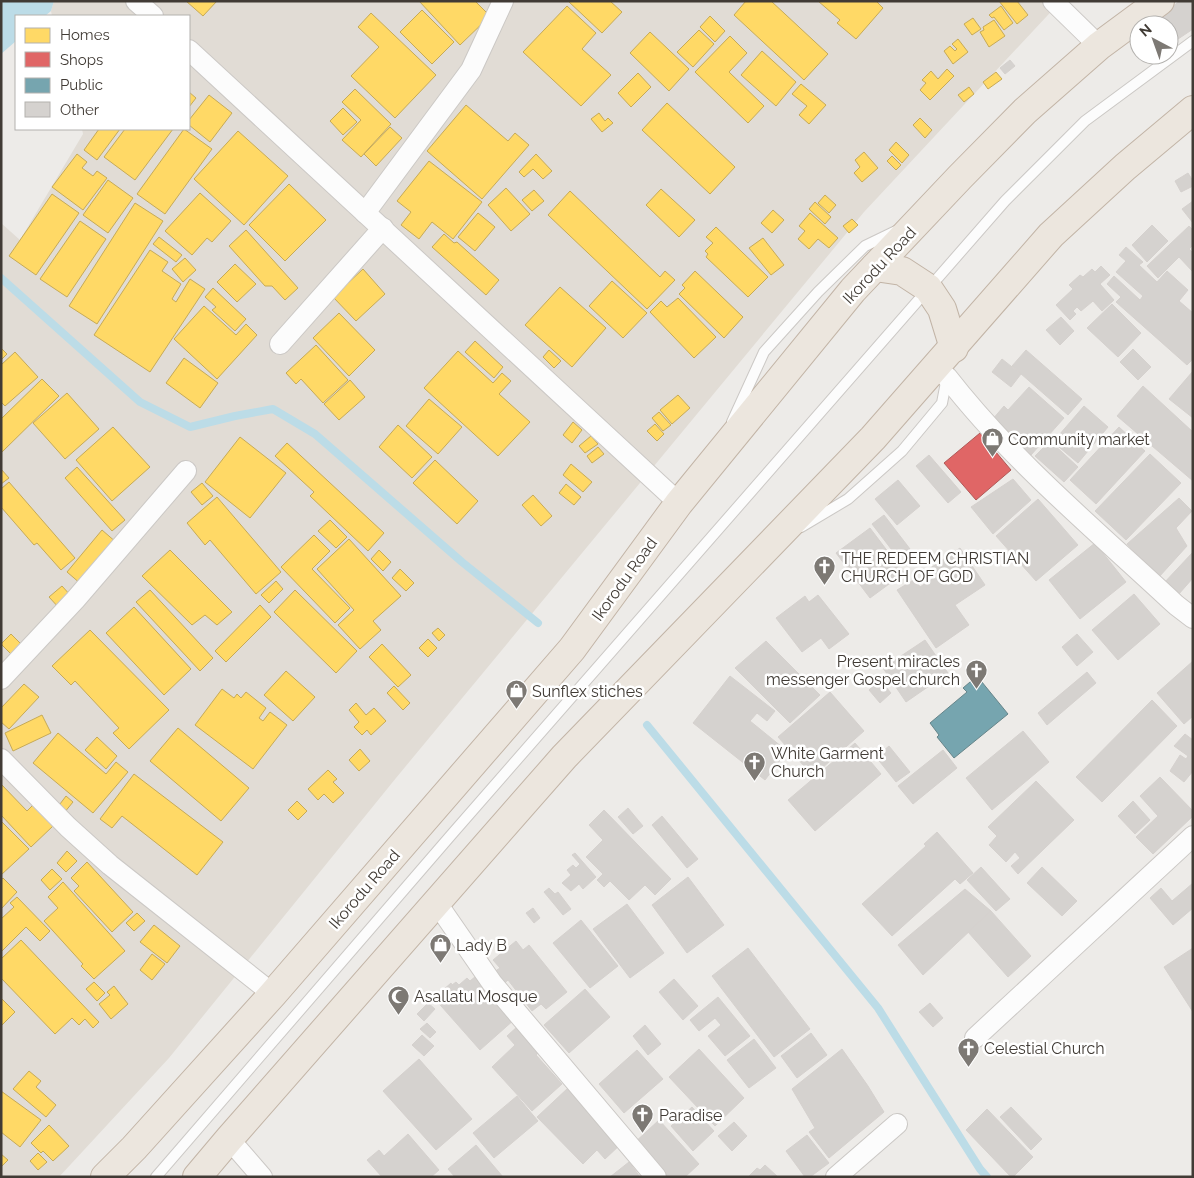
<svg xmlns="http://www.w3.org/2000/svg" width="1194" height="1178" viewBox="0 0 1194 1178" font-family="Raleway,sans-serif">
<style>
.residential{fill:#e1dcd5}
.water{fill:#bcdce7}
.homes{fill:#ffd966;stroke:#c6aa57}
.shops{fill:#e06666;stroke:#b05957}
.public{fill:#76a5af;stroke:#66858a}
.lines{fill:none;stroke-linecap:round;stroke-linejoin:round}
.stream{stroke:#bcdce7;stroke-width:8}
.building{fill:#d5d2cf;stroke:#d5d1ce}
.service-casing{stroke:#cbc8c5;stroke-width:12}
.minor-casing{stroke:#cbc8c5;stroke-width:22}
.trunk-casing{stroke:#c2b4a6;stroke-width:30}
.service{stroke:#fcfcfc;stroke-width:10}
.minor{stroke:#fcfcfc;stroke-width:20}
.trunk{stroke:#ece6de;stroke-width:28}
.labels{text-anchor:middle;stroke-width:5;stroke-linejoin:round;paint-order:stroke}
.street-label{font-size:16px;fill:#413b35;stroke:#fff}
.poi-label{font-size:16px;fill:#413b35;stroke:#fff;text-anchor:start}
</style>
<rect width="100%" height="100%" fill="#edebe8"/>
<path class="residential" d="M54,1H1061L864,212L396,778L169,1058L59,1177H1V223L20,240L83,134L82,129H189V16H52L51,11Z"/>
<path class="water" d="M1,1H54L51,11L45,16H16V41L1,54Z"/>
<g class="homes">
<path d="M186,1H217L203,16Z"/>
<path d="M419,1H475L490,16L460,45Z"/>
<path d="M568,1H610L622,12L602,33Z"/>
<path d="M746,1H771L828,54L804,80L734,15Z"/>
<path d="M818,1H876L883,8L856,39L837,23L840,20Z"/>
<path d="M999,1H1017L1028,15L1017,24Z"/>
<path d="M567,6L596,33L582,49L611,75L581,106L523,52Z"/>
<path d="M1001,6L1013,23L1004,30L994,17L992,18L989,15Z"/>
<path d="M422,10L454,42L432,64L400,32Z"/>
<path d="M371,13L436,75L395,118L351,76L379,47L358,27Z"/>
<path d="M710,16L725,31L715,42L700,27Z"/>
<path d="M973,18L981,29L972,35L964,24Z"/>
<path d="M994,20L1005,36L989,47L980,32L984,30L983,27Z"/>
<path d="M699,30L714,44L693,67L677,52Z"/>
<path d="M650,32L689,69L669,91L630,53Z"/>
<path d="M730,36L747,53L729,72L764,106L748,123L695,72Z"/>
<path d="M958,39L968,52L953,64L944,51L950,46L955,51L957,49L952,44Z"/>
<path d="M762,51L796,82L776,106L741,75Z"/>
<path d="M947,69L954,76L930,100L920,90L926,83L922,80L931,71L938,79Z"/>
<path d="M996,72L1002,79L988,89L983,82Z"/>
<path d="M638,73L651,87L631,107L618,93Z"/>
<path d="M801,84L826,105L809,124L799,115L807,106L792,94Z"/>
<path d="M969,87L974,94L964,102L958,95Z"/>
<path d="M355,89L391,124L361,157L342,140L361,120L342,102Z"/>
<path d="M189,92L196,98L189,107Z"/>
<path d="M209,95L232,113L210,142L189,125V120Z"/>
<path d="M667,103L735,167L710,194L642,130Z"/>
<path d="M466,105L508,141L515,133L529,145L482,199L427,151Z"/>
<path d="M343,108L357,122L343,135L330,121Z"/>
<path d="M599,113L605,121L608,118L613,123L602,132L591,119Z"/>
<path d="M920,118L932,130L925,138L913,125Z"/>
<path d="M390,127L402,138L376,166L364,154Z"/>
<path d="M99,129H120L97,160L84,150Z"/>
<path d="M125,129H173L135,180L104,157Z"/>
<path d="M184,129L212,149L165,214L137,194Z"/>
<path d="M238,131L288,176L244,225L194,179Z"/>
<path d="M896,142L909,155L902,163L889,150Z"/>
<path d="M864,152L878,168L862,182L854,173L860,167L855,160Z"/>
<path d="M77,154L87,162L82,168L93,176L97,171L107,178L83,210L52,187Z"/>
<path d="M536,154L552,171L543,179L533,169L524,177L519,172Z"/>
<path d="M892,156L901,165L896,170L887,161Z"/>
<path d="M429,161L482,202L453,239L432,222L419,239L401,225L411,212L397,201Z"/>
<path d="M108,180L133,198L108,233L83,215Z"/>
<path d="M289,184L326,220L285,261L249,225Z"/>
<path d="M506,188L530,214L511,231L488,205Z"/>
<path d="M661,189L695,220L679,237L646,205Z"/>
<path d="M534,190L544,201L532,211L522,200Z"/>
<path d="M570,191L660,277L665,271L675,280L647,309L548,215Z"/>
<path d="M200,193L231,221L212,242L207,238L192,255L165,231Z"/>
<path d="M52,194L79,213L36,275L9,256Z"/>
<path d="M825,195L836,205L829,213L818,203Z"/>
<path d="M815,202L831,217L825,224L809,209Z"/>
<path d="M135,203L163,221L97,324L69,306Z"/>
<path d="M773,210L784,220L772,233L761,223Z"/>
<path d="M478,213L495,227L475,251L458,237Z"/>
<path d="M810,213L838,238L829,248L818,239L809,249L798,239L805,231L799,226Z"/>
<path d="M852,219L858,225L849,233L843,226Z"/>
<path d="M80,221L106,239L67,297L40,279Z"/>
<path d="M716,227L768,277L748,297L706,257L708,254L705,251L713,243L706,237Z"/>
<path d="M246,230L298,288L285,300L272,286H265L229,246Z"/>
<path d="M444,234L454,243L457,242L499,280L486,295L432,247Z"/>
<path d="M159,237L182,255L176,262L153,244Z"/>
<path d="M763,238L784,265L771,275L749,248Z"/>
<path d="M150,250L168,262L162,271L181,284L172,299L176,302L190,279L205,289L150,372L94,335Z"/>
<path d="M185,258L196,270L183,282L172,269Z"/>
<path d="M235,264L256,284L237,302L217,282Z"/>
<path d="M363,269L385,294L356,321L333,297Z"/>
<path d="M695,271L743,317L724,338L679,294L685,288L682,285Z"/>
<path d="M612,281L647,313L623,338L589,306Z"/>
<path d="M560,287L606,328L572,367L525,325Z"/>
<path d="M213,288L246,319L235,331L212,310L216,307L205,297Z"/>
<path d="M678,298L716,337L694,358L650,312L661,301L667,307Z"/>
<path d="M204,306L236,335L246,324L257,335L217,379L174,339Z"/>
<path d="M339,313L375,350L349,376L313,338Z"/>
<path d="M475,341L503,367L494,378L465,352Z"/>
<path d="M316,345L348,380L323,403L301,379L296,384L286,373Z"/>
<path d="M1,348L7,354L1,360Z"/>
<path d="M549,350L561,361L554,368L543,357Z"/>
<path d="M458,351L493,383L502,373L511,381L499,394L530,422L498,456L424,388Z"/>
<path d="M15,352L38,377L5,406L1,402V365Z"/>
<path d="M184,358L218,383L200,408L166,383Z"/>
<path d="M42,379L59,396L1,453V419Z"/>
<path d="M350,380L365,397L339,420L324,404Z"/>
<path d="M67,393L99,429L65,459L33,423Z"/>
<path d="M678,395L690,408L672,424L660,410Z"/>
<path d="M429,399L462,427L438,454L406,426Z"/>
<path d="M659,412L671,425L663,431L652,418Z"/>
<path d="M573,422L582,430L572,443L563,435Z"/>
<path d="M655,424L664,434L657,441L647,431Z"/>
<path d="M398,425L432,457L412,478L379,447Z"/>
<path d="M113,427L150,467L112,501L76,460Z"/>
<path d="M591,436L598,444L585,453L579,446Z"/>
<path d="M240,437L286,473L250,518L205,482Z"/>
<path d="M287,443L384,533L368,551L310,496L314,492L275,456Z"/>
<path d="M598,447L604,454L592,463L587,456Z"/>
<path d="M435,460L478,501L457,524L413,483Z"/>
<path d="M571,464L592,482L583,492L563,475Z"/>
<path d="M77,467L125,520L112,531L65,478Z"/>
<path d="M1,469L9,478L1,484Z"/>
<path d="M9,482L75,558L61,570L37,543L34,545L1,507V489Z"/>
<path d="M202,483L213,496L202,505L191,492Z"/>
<path d="M566,484L581,497L574,505L559,493Z"/>
<path d="M533,495L552,516L541,526L522,505Z"/>
<path d="M217,497L281,572L256,594L210,540L205,545L187,523Z"/>
<path d="M330,520L347,537L336,548L318,531Z"/>
<path d="M102,530L117,543L81,584L67,572Z"/>
<path d="M314,535L330,551L312,569L350,608L335,623L281,567Z"/>
<path d="M349,539L401,596L373,621L381,630L360,649L338,625L354,610L317,569Z"/>
<path d="M170,550L232,612L217,625L205,615L192,625L142,576Z"/>
<path d="M379,550L391,562L383,571L371,559Z"/>
<path d="M400,569L414,583L406,591L392,578Z"/>
<path d="M276,581L283,589L269,603L261,595Z"/>
<path d="M62,586L72,597L60,609L49,597Z"/>
<path d="M150,590L213,658L200,671L136,602Z"/>
<path d="M295,590L357,651L336,673L274,612Z"/>
<path d="M260,605L271,617L226,662L215,651Z"/>
<path d="M134,607L191,669L164,695L106,633Z"/>
<path d="M438,628L445,635L439,641L432,633Z"/>
<path d="M90,630L169,710L129,749L113,733L119,728L75,681L71,685L52,666Z"/>
<path d="M11,634L21,644L11,654L1,644Z"/>
<path d="M428,639L437,648L428,657L419,648Z"/>
<path d="M382,644L411,675L398,687L369,657Z"/>
<path d="M286,671L315,697L293,721L264,695Z"/>
<path d="M24,684L39,697L9,729L1,722V708Z"/>
<path d="M394,686L410,703L403,710L387,693Z"/>
<path d="M222,689L234,698L237,694L241,698L246,692L266,708L259,718L263,721L270,712L287,725L253,769L195,725Z"/>
<path d="M356,703L366,715L374,708L386,721L371,735L367,730L362,735L354,727L359,722L349,710Z"/>
<path d="M42,715L51,733L13,751L5,733Z"/>
<path d="M178,728L249,788L221,821L150,761Z"/>
<path d="M58,733L106,774L116,762L128,772L93,813L33,763Z"/>
<path d="M97,737L117,756L106,769L85,750Z"/>
<path d="M360,749L370,761L359,771L349,760Z"/>
<path d="M328,770L337,779L333,782L344,793L333,803L324,794L318,800L308,789Z"/>
<path d="M134,774L223,842L197,875L122,816L112,828L100,819Z"/>
<path d="M1,784L27,811L33,805L53,826L31,847L1,815Z"/>
<path d="M66,796L73,802L64,813L57,808Z"/>
<path d="M297,801L307,811L298,820L288,810Z"/>
<path d="M1,821L29,849L1,875Z"/>
<path d="M67,851L77,861L66,872L57,863Z"/>
<path d="M87,862L133,912L112,932L74,891L79,886L71,878Z"/>
<path d="M52,869L62,879L50,890L41,880Z"/>
<path d="M3,878L17,892L1,909V880Z"/>
<path d="M63,882L125,951L94,979L81,966L83,964L44,921L58,908L48,897Z"/>
<path d="M17,897L50,931L40,941L26,927L1,952V919L14,907L10,903Z"/>
<path d="M137,913L145,921L134,931L126,923Z"/>
<path d="M154,925L180,946L167,963L140,942Z"/>
<path d="M21,940L99,1022L93,1028L85,1019L79,1025L72,1018L55,1034L1,978V959Z"/>
<path d="M152,954L165,964L152,980L140,970Z"/>
<path d="M94,982L105,993L97,1001L86,989Z"/>
<path d="M114,986L128,1004L111,1019L99,1004L110,995L107,992Z"/>
<path d="M1,998L15,1012L1,1026Z"/>
<path d="M29,1071L41,1081L36,1087L56,1105L46,1117L13,1089Z"/>
<path d="M1,1091L41,1120L20,1147L1,1132Z"/>
<path d="M49,1125L69,1146L53,1161L43,1151L41,1153L31,1143Z"/>
<path d="M38,1153L47,1162L38,1170L30,1161Z"/>
<path d="M1,1154L8,1160L1,1167Z"/>
</g>
<path class="shops" d="M980,433L1011,470L976,500L944,463Z"/>
<path class="public" d="M977,676L1008,714L954,758L937,737L939,735L930,723L967,692L963,688Z"/>
<g class="lines">
<g class="stream">
<path d="M1,278L140,402L190,427L235,416L273,409L315,434L462,562L538,623"/>
<path d="M647,725L878,1008L980,1169L987,1177"/>
</g>
</g>
<g class="building">
<path d="M1180,1H1193V29L1175,41L1169,33V25H1164L1158,17Z"/>
<path d="M1010,60L1015,66L1005,74L1000,68Z"/>
<path d="M1188,173L1193,181V186L1181,192L1175,181Z"/>
<path d="M1193,201V223L1182,209Z"/>
<path d="M1152,225L1168,241L1147,262L1132,245Z"/>
<path d="M1189,226L1193,230V245L1189,249L1193,253V272L1179,257L1158,278L1147,266Z"/>
<path d="M1126,247L1143,262L1139,265L1157,282L1167,271L1188,290L1179,301L1193,313V359L1187,365L1116,302L1121,297L1107,284L1114,276L1140,300L1143,296L1116,272L1126,261L1119,255Z"/>
<path d="M1101,266L1110,275L1100,284L1114,300L1102,311L1093,301L1081,311L1077,307L1073,311L1076,314L1070,320L1056,305L1073,289L1069,285L1080,275L1083,277L1092,269L1095,272Z"/>
<path d="M1112,304L1141,333L1118,357L1087,328Z"/>
<path d="M1061,317L1074,331L1060,345L1046,330Z"/>
<path d="M1133,349L1151,367L1138,380L1120,362Z"/>
<path d="M1026,350L1082,399L1068,415L1012,366Z"/>
<path d="M1002,359L1021,374L1011,387L992,372Z"/>
<path d="M1193,371V418L1169,399Z"/>
<path d="M1143,386L1193,432V481L1117,416Z"/>
<path d="M1029,387L1064,418L1031,455L992,420L1004,406L1008,410Z"/>
<path d="M1084,406L1108,427L1078,463L1053,442Z"/>
<path d="M1119,427L1145,451L1096,504L1070,480Z"/>
<path d="M1050,441L1078,467L1064,482L1035,456Z"/>
<path d="M1150,454L1181,483L1126,540L1095,511Z"/>
<path d="M929,455L961,492L948,503L916,466Z"/>
<path d="M1013,479L1031,500L993,534L971,507Z"/>
<path d="M898,480L920,506L897,525L875,499Z"/>
<path d="M1179,498L1192,511L1176,528L1187,546L1159,577L1127,544Z"/>
<path d="M1038,499L1078,545L1036,581L996,536Z"/>
<path d="M884,515L910,549L898,558L872,524Z"/>
<path d="M870,528L904,573L870,598L836,553Z"/>
<path d="M1095,543L1126,582L1080,619L1049,580Z"/>
<path d="M960,548L985,585L955,605L969,625L936,648L897,590L915,579L920,587L935,577L929,569Z"/>
<path d="M1193,552V578L1178,595L1163,584Z"/>
<path d="M1134,594L1160,624L1118,660L1092,630Z"/>
<path d="M818,595L849,634L829,649L821,638L802,652L776,618L805,596L809,602Z"/>
<path d="M1077,634L1093,652L1077,666L1062,647Z"/>
<path d="M925,640L948,673L906,702L883,668Z"/>
<path d="M766,641L820,695L790,723L735,668Z"/>
<path d="M1193,661V716L1184,724L1157,693Z"/>
<path d="M1087,672L1096,683L1047,725L1038,713Z"/>
<path d="M730,676L775,711L767,721L757,713L750,721L787,751L765,780L693,723Z"/>
<path d="M880,680L891,693L880,703L869,690Z"/>
<path d="M830,692L864,731L813,776L778,737Z"/>
<path d="M1152,700L1177,726L1102,802L1076,777Z"/>
<path d="M1023,731L1049,762L992,810L966,778Z"/>
<path d="M1185,734L1193,740V771L1184,782L1170,771L1180,755L1186,759L1188,756L1174,746Z"/>
<path d="M855,743L881,774L815,831L788,800Z"/>
<path d="M889,746L910,772L896,782L876,757Z"/>
<path d="M943,750L957,768L913,804L898,786Z"/>
<path d="M1160,777L1193,811V816L1153,854L1136,837L1158,816L1140,796Z"/>
<path d="M1036,781L1074,820L1018,874L1011,866L1020,858L1015,852L1006,862L989,845L997,836L988,827Z"/>
<path d="M1133,801L1150,820L1135,834L1118,816Z"/>
<path d="M628,808L643,826L633,834L618,817Z"/>
<path d="M604,810L671,879L655,895L645,885L629,900L610,881L604,887L597,880L603,874L586,857L603,840L589,825Z"/>
<path d="M662,816L698,859L687,868L652,825Z"/>
<path d="M937,832L973,873L960,884L955,879L892,936L862,904L926,846L924,844Z"/>
<path d="M575,853L596,877L583,889L579,884L571,891L562,883L571,875L567,870L573,865L576,868L580,864L572,855Z"/>
<path d="M981,867L1010,899L996,911L967,880Z"/>
<path d="M1042,867L1077,901L1062,916L1027,883Z"/>
<path d="M688,877L724,925L687,953L652,905Z"/>
<path d="M1193,883V908L1173,925L1150,898L1161,888L1172,901Z"/>
<path d="M549,888L555,894L558,892L571,909L563,915L544,892Z"/>
<path d="M965,889L991,911L923,975L898,945Z"/>
<path d="M627,904L664,953L630,978L593,929Z"/>
<path d="M533,908L540,918L534,923L526,913Z"/>
<path d="M991,911L1031,956L1008,977L968,932Z"/>
<path d="M581,920L618,966L590,988L553,943Z"/>
<path d="M516,941L523,950L529,945L567,992L546,1009L541,1004L532,1011L508,980L501,986L491,974L500,968L493,960Z"/>
<path d="M748,948L810,1029L774,1057L712,976Z"/>
<path d="M1193,948V1012L1164,967Z"/>
<path d="M476,976L515,1019L480,1050L434,998L451,983L452,985L456,982L459,985L467,978L470,981Z"/>
<path d="M674,979L698,1006L683,1020L659,992Z"/>
<path d="M585,989L610,1017L569,1053L544,1025Z"/>
<path d="M718,997L750,1036L725,1056L708,1036L721,1025L715,1018L699,1031L690,1020Z"/>
<path d="M428,1003L435,1009L424,1021L417,1014Z"/>
<path d="M930,1003L943,1018L933,1027L919,1012Z"/>
<path d="M427,1023L436,1032L430,1038L420,1029Z"/>
<path d="M645,1025L661,1044L648,1055L633,1036Z"/>
<path d="M518,1026L541,1050L536,1055L562,1084L532,1111L492,1067L515,1045L507,1036Z"/>
<path d="M811,1033L827,1055L797,1078L781,1056Z"/>
<path d="M422,1035L434,1046L424,1056L412,1045Z"/>
<path d="M754,1039L776,1068L749,1088L727,1060Z"/>
<path d="M699,1049L744,1098L715,1126L669,1077Z"/>
<path d="M842,1049L868,1086L884,1112L829,1158L809,1132L815,1128L792,1089Z"/>
<path d="M637,1050L663,1079L624,1113L599,1084Z"/>
<path d="M419,1059L472,1119L436,1150L383,1091Z"/>
<path d="M568,1088L622,1143L605,1159L597,1150L583,1164L537,1117Z"/>
<path d="M517,1096L538,1121L494,1158L473,1133Z"/>
<path d="M692,1107L714,1131L693,1151L671,1126Z"/>
<path d="M1011,1107L1042,1139L1031,1150L1000,1117Z"/>
<path d="M987,1109L1033,1157L1013,1177H1011L966,1130Z"/>
<path d="M659,1120L699,1164L685,1177H661L632,1145Z"/>
<path d="M734,1122L747,1136L732,1151L718,1136Z"/>
<path d="M408,1134L439,1170L431,1177H382L367,1160L379,1150L384,1156Z"/>
<path d="M807,1135L829,1163L810,1177H805L786,1151Z"/>
<path d="M476,1145L503,1177H455L448,1169Z"/>
<path d="M629,1162L640,1177H610Z"/>
<path d="M765,1165L778,1177H748L757,1168L760,1170Z"/>
</g>
<g class="lines">
<defs>
<g id="service">
<path d="M732,422L764,352L818,292L865,246L896,231"/>
<path d="M801,527L848,499L902,451L942,403L947,377"/>
<path d="M156,1177L452,834L1005,201L1085,121L1193,41"/>
</g>
<g id="minor">
<path d="M136,1L153,16"/>
<path d="M1053,1L1099,46"/>
<path d="M189,50L679,503"/>
<path d="M365,213L471,70L503,1"/>
<path d="M280,344L383,228"/>
<path d="M947,377C1013,462 1098,532 1176,605L1193,618"/>
<path d="M1,679L75,600L186,471"/>
<path d="M1,759L68,827L110,865L273,994"/>
<path d="M436,902L492,983L656,1177"/>
<path d="M975,1038L1193,836"/>
<path d="M229,1139L262,1177"/>
<path d="M836,1177L897,1124"/>
</g>
<g id="trunk">
<path d="M875,267L902,271L928,288L942,309L954,348"/>
<path d="M105,1177L134,1148L273,994L572,649L679,503L853,290L960,177L1025,111L1099,46L1160,1"/>
<path d="M197,1177L229,1139L564,757L873,438L1051,235L1125,167L1193,110"/>
</g>
</defs>
<use href="#service" class="service-casing"/>
<use href="#minor" class="minor-casing"/>
<use href="#trunk" class="trunk-casing"/>
<use href="#service" class="service"/>
<use href="#minor" class="minor"/>
<use href="#trunk" class="trunk"/>
</g>
<defs>
<symbol id="shop-pin" viewBox="-11 -11 22 30"><path d="M0 17L-7.5 6A9.5 9.5 0 1 1 7.5 6Z" fill="#7d7974" stroke="#fff"/><path d="M-5-2.5h2.3a2.7 3.5 0 0 1 5.4 0H5L5.5 6h-11ZM-1.5-2.5h3a1.5 2.3 0 0 0-3 0Z" fill="#fff"/></symbol>
<symbol id="church-pin" viewBox="-11 -11 22 30"><path d="M0 17L-7.5 6A9.5 9.5 0 1 1 7.5 6Z" fill="#7d7974" stroke="#fff"/><path d="M-1.2-6h2.4v3.5h3.3v2.4h-3.3V6h-2.4V-.1h-3.3v-2.4h3.3Z" fill="#fff"/></symbol>
<symbol id="mosque-pin" viewBox="-11 -11 22 30"><path d="M0 17L-7.5 6A9.5 9.5 0 1 1 7.5 6Z" fill="#7d7974" stroke="#fff"/><path d="M3.5-4.9A6 6 0 1 0 3.5 4.9A5 5 0 1 1 3.5-4.9Z" fill="#fff"/></symbol>
</defs>
<g fill-rule="evenodd">
<use href="#shop-pin" x="980" y="426" width="25" height="34"/>
<use href="#church-pin" x="812" y="554" width="25" height="34"/>
<use href="#church-pin" x="964" y="658" width="25" height="34"/>
<use href="#shop-pin" x="504" y="678" width="25" height="34"/>
<use href="#church-pin" x="742" y="750" width="25" height="34"/>
<use href="#shop-pin" x="428" y="932" width="25" height="34"/>
<use href="#mosque-pin" x="386" y="984" width="25" height="34"/>
<use href="#church-pin" x="956" y="1036" width="25" height="34"/>
<use href="#church-pin" x="630" y="1102" width="25" height="34"/>
</g>
<g class="labels">
<g class="street-label">
<text transform="translate(879 265) rotate(-47)" y="6">Ikorodu Road</text>
<text transform="translate(624 579) rotate(-54)" y="6">Ikorodu Road</text>
<text transform="translate(364 889) rotate(-49)" y="6">Ikorodu Road</text>
</g>
<g class="poi-label">
<text x="1008" y="445">Community market</text>
<text x="841" y="564">THE REDEEM CHRISTIAN<tspan x="841" dy="18">CHURCH OF GOD</tspan></text>
<text x="960" y="667" text-anchor="end">Present miracles<tspan x="960" dy="18">messenger Gospel church</tspan></text>
<text x="532" y="697">Sunflex stiches</text>
<text x="771" y="759">White Garment<tspan x="771" dy="18">Church</tspan></text>
<text x="456" y="951">Lady B</text>
<text x="414" y="1002">Asallatu Mosque</text>
<text x="984" y="1054">Celestial Church</text>
<text x="659" y="1121">Paradise</text>
</g>
</g>
<rect width="1194" height="1178" fill="none" stroke="#413b35" stroke-width="5"/>
<rect x="15" y="15" width="175" height="115" fill="#ffffff" stroke="#b3b1ae"/>
<rect x="25" y="28" width="25" height="15" fill="#ffd966" stroke="#b3b1ae"/>
<text x="60" y="40" font-size="15" fill="#413b35">Homes</text>
<rect x="25" y="52" width="25" height="15" fill="#e06666" stroke="#b3b1ae"/>
<text x="60" y="65" font-size="15" fill="#413b35">Shops</text>
<rect x="25" y="78" width="25" height="15" fill="#76a5af" stroke="#b3b1ae"/>
<text x="60" y="90" font-size="15" fill="#413b35">Public</text>
<rect x="25" y="102" width="25" height="15" fill="#d5d2cf" stroke="#b3b1ae"/>
<text x="60" y="115" font-size="15" fill="#413b35">Other</text>
<g transform="translate(1154 40) rotate(319)"><circle r="24" fill="#ffffff" stroke="#b3b1ae"/>
<path d="M0-4L9 19L0 12L-9 19Z" fill="#7d7974"/>
<text y="-8" font-size="14" font-weight="bold" text-anchor="middle" fill="#413b35">N</text>
</g>
</svg>
